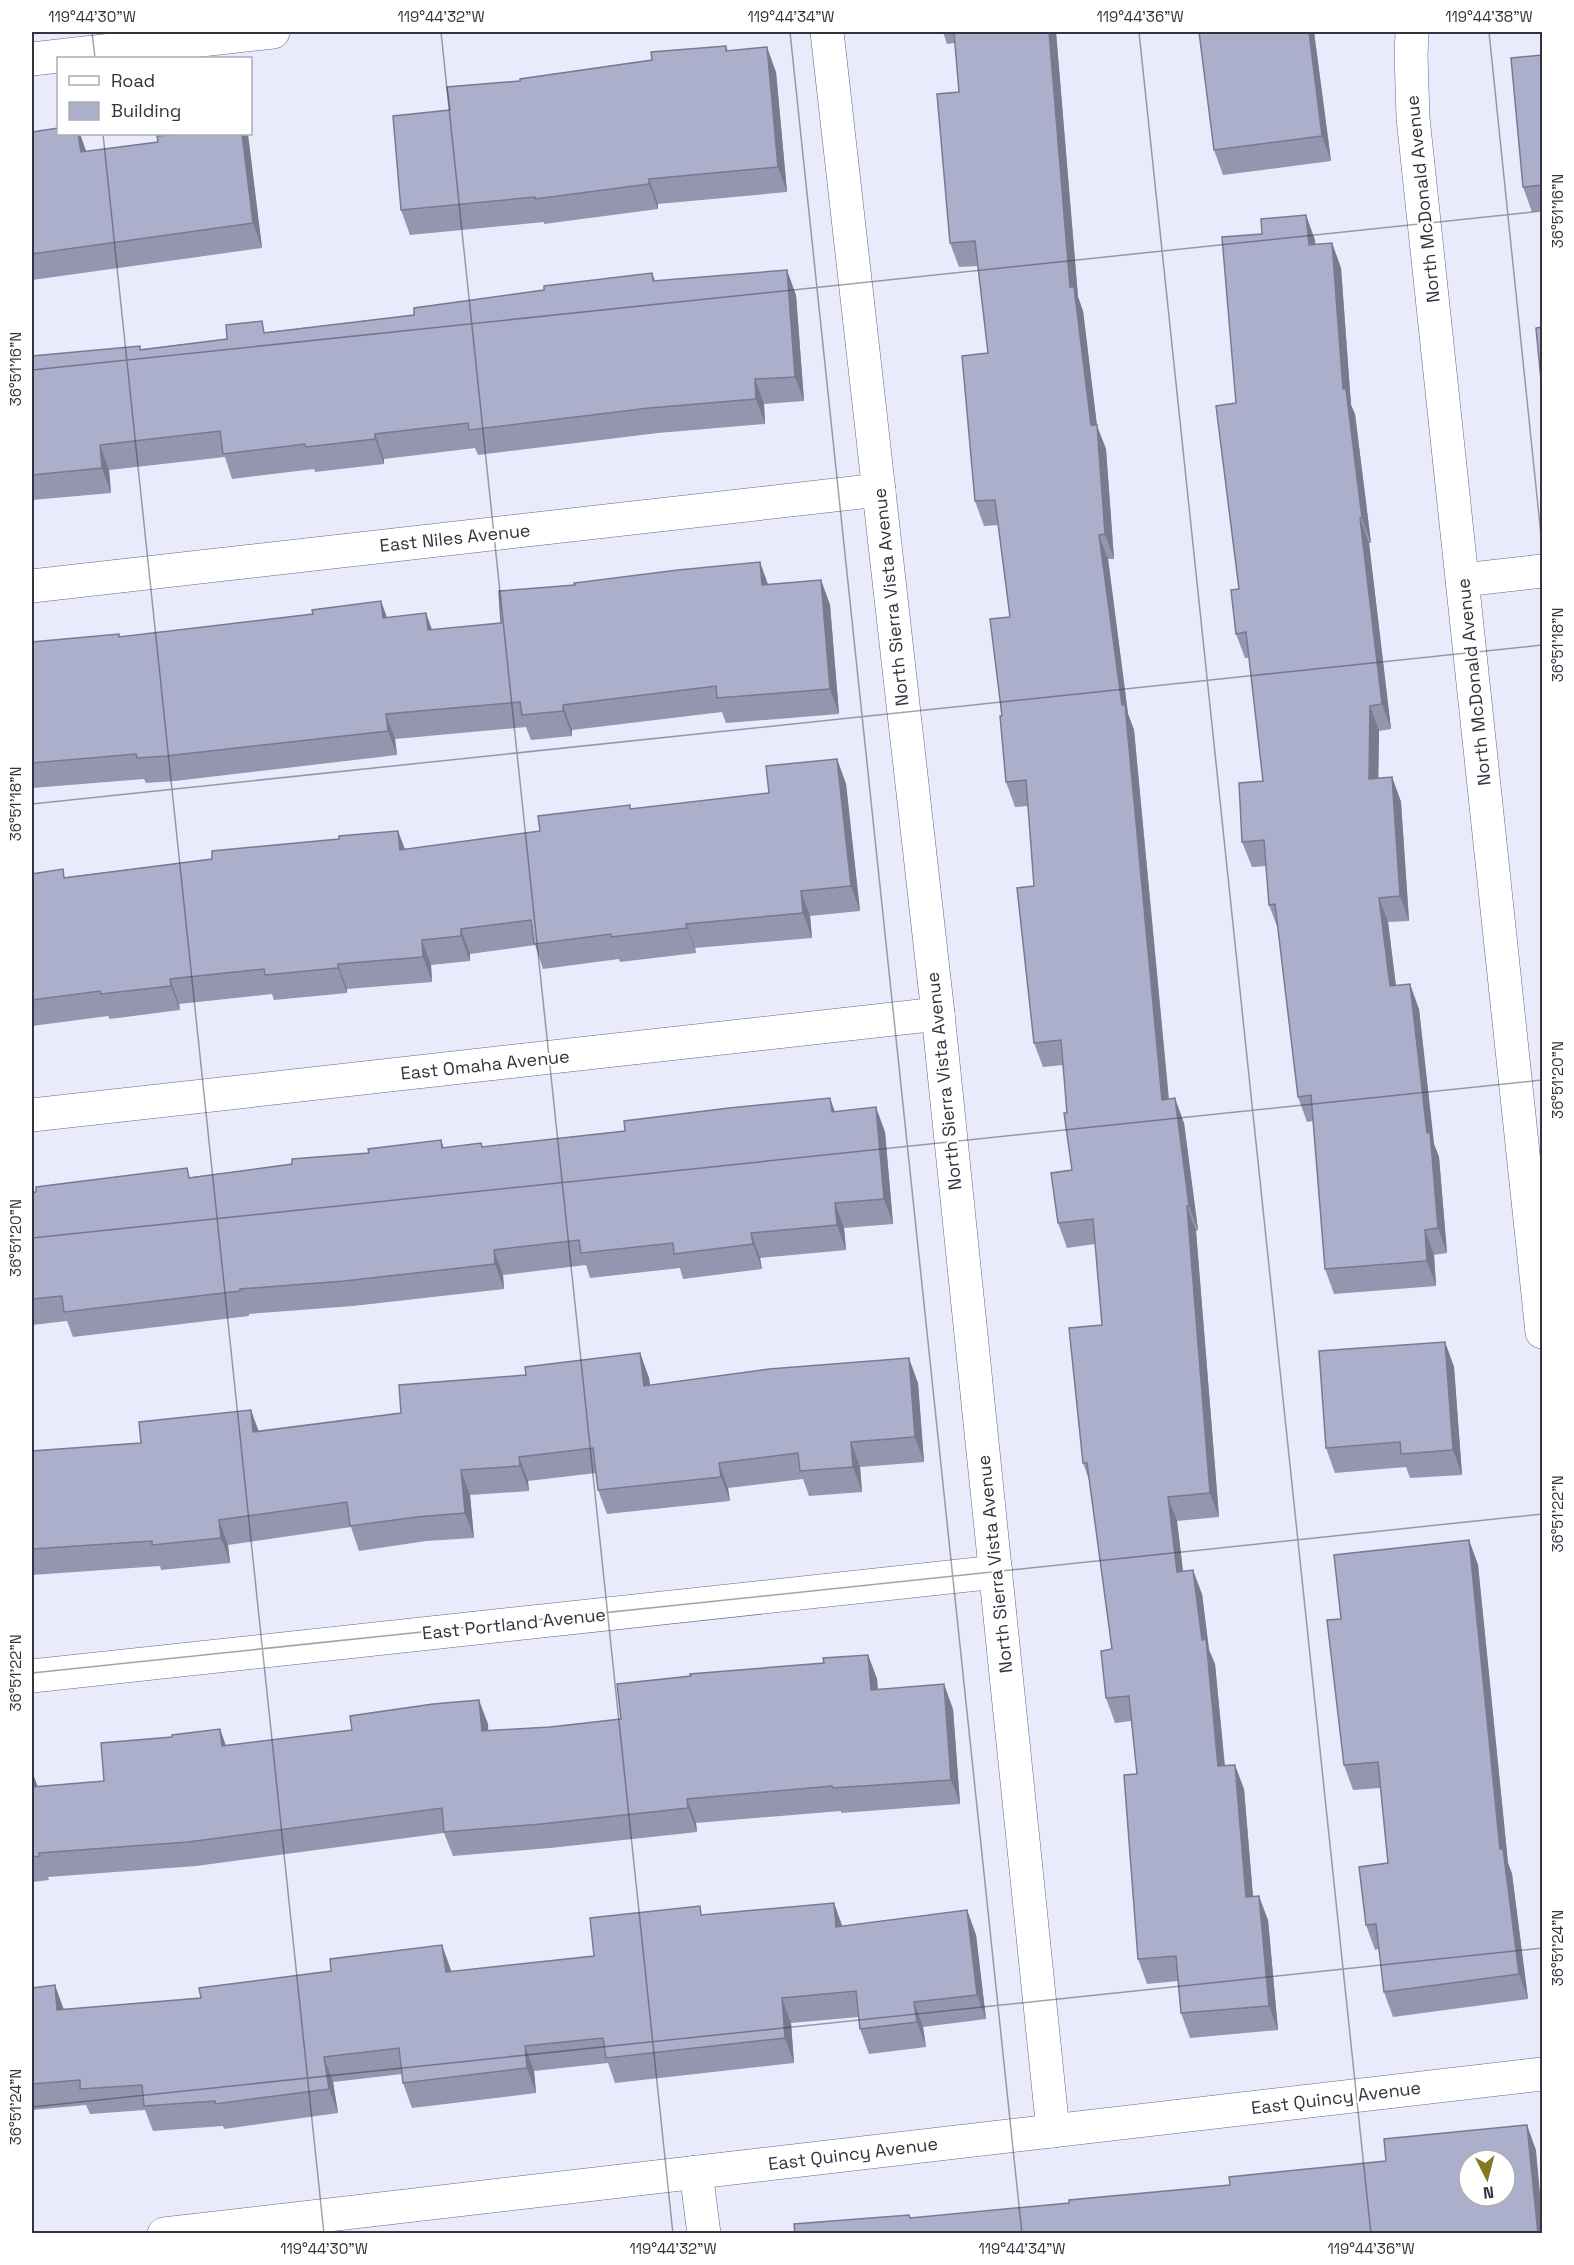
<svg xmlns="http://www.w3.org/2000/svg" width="1574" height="2265" viewBox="0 0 1574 2265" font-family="'Space Grotesk',sans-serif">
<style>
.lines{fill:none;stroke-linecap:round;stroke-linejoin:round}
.street-casing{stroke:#666881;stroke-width:34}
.street{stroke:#fff;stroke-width:33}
.wall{fill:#9496af}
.shaded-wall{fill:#787a8e}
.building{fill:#acafcb;stroke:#787a8e;stroke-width:1.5;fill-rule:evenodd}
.ticks{fill:none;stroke:#33333f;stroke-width:1.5;stroke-opacity:0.45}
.labels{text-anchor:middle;stroke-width:4.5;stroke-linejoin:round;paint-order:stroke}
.street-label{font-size:18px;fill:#33333f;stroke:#fff}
.neatline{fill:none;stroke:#33333f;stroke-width:2}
.ticks-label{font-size:15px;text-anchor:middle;fill:#33333f}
</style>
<rect width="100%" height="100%" fill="#e9eafc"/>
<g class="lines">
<defs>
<g id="street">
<path d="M827,32L938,1014L1053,2131"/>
<path d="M1412,32L1411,55L1413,118L1542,1332"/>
<path d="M32,59L273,32"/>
<path d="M1463,580L1542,571"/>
<path d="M32,586L879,490"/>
<path d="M32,1115L938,1014"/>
<path d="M32,1676L996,1572"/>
<path d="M696,2172L704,2234"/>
<path d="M164,2234L1542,2074"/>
</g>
</defs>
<use href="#street" class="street-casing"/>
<use href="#street" class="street"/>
</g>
<g class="wall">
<path d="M943,32H1056L1078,297L1083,311L1097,426L1106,449L1114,559H1108L1128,714L1134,730L1169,1099L1184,1123L1198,1230L1196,1231L1219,1517L1177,1521L1183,1571L1202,1594L1209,1650L1215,1664L1225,1766L1244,1789L1253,1896L1268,1920L1278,2030L1190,2038L1181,2013L1178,1981L1147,1984L1138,1959L1137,1774L1131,1721L1115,1723L1106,1698L1112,1649L1089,1480L1083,1463L1102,1325L1095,1244L1067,1248L1058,1223L1072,1170L1063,1065L1043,1067L1034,1043V886L1028,806L1015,807L1006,782L1002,716L1010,617L998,525L984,526L975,501L988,353L978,266L959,267L950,243L959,92L955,43L947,44Z"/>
<path d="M1314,32L1331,161L1223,175L1214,150Z"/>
<path d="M726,46L728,51L776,72L787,192L658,204V209L544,224V222L410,235L401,210L450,110L520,81L652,60Z"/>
<path d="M1542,55V210L1532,212L1523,187Z"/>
<path d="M32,132L80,134L86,151L248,135L262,248L32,280Z"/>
<path d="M1315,240V244L1332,243L1341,268L1351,405L1355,414L1371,543H1369L1391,729L1379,731L1378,778L1392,777L1401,802L1409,921L1388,922L1396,986L1419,1009L1434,1144L1439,1157L1447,1253L1434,1255L1436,1286L1334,1294L1325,1269L1313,1121L1307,1122L1298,1097L1278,929L1269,905L1266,866L1252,867L1242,842L1263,781L1249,658H1245L1236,634L1239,589L1236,403Z"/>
<path d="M652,273L655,280L796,295L804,401L764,404L765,424L658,433L478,455L475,448L384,459V464L315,472L314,469L232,479L225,457L109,470L111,493L32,500V356L141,349L227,339L266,332L414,315L544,290Z"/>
<path d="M821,580L830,605L839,714L726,723L722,712L572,730V736L531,740L526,727L395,739L397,755L175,781L146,783L144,779L32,788V642L119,637L313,614L381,601L387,618L432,630L501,623L768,584Z"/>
<path d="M837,759L846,784L860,911L810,916L812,938L695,948L696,953L620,962L619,959L543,969L535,945L470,954V961L431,965L432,982L347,989V993L274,1000L272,994L179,1004L180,1010L110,1019L108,1016L32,1026V874L66,877L212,859L339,839L398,831L405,849L540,831L631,809L769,793Z"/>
<path d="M835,1111L885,1132L893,1224L844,1228L846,1250L760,1258L762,1269L683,1279L680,1268L590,1278L586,1265L503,1275L504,1289L353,1306L249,1314V1316L73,1337L67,1321L32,1325V1193L191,1177L292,1164L369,1153L441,1140L444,1148L483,1147Z"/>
<path d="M1445,1342L1454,1367L1462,1475L1410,1478L1406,1467L1335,1473L1326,1448Z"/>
<path d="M640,1353L649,1378L650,1385L918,1383L924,1462L860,1467L862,1492L809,1496L803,1479L728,1488L730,1501L607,1514L598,1490L596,1473L528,1481L529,1491L470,1495L474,1538L426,1541L359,1551L351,1527L228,1545L230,1563L161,1570L160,1566L32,1575V1451L141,1443L259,1432L401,1413L526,1375Z"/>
<path d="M1469,1540L1478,1565L1508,1863L1512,1874L1528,1999L1393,2017L1384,1992L1379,1949L1375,1950L1366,1925L1388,1863L1381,1788L1353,1790L1344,1765L1341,1619Z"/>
<path d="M868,1655L877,1679L878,1689L953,1709L960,1804L841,1813V1811L696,1823L697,1832L550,1848L453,1856L444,1833L196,1866L48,1877L49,1880L32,1882V1771L37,1787L104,1781L226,1745L488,1724V1730L550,1727L621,1719L824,1663Z"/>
<path d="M967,1910L976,1935L986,2019L923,2027L926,2047L869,2054L860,2029L859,2017L791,2023L794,2063L615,2083L608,2063L534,2071L536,2093L412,2108L403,2083L402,2074L333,2082L338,2113L224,2129L223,2126L153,2131L145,2110L90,2114L86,2105L32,2110V1988L63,2009L201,1998L594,1956L704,1915L842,1926Z"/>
</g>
<g class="shaded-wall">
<path d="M1049,32H1056L1078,297L1083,311L1097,426L1106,449L1114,559L1105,534L1091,425L1070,287Z"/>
<path d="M1309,32H1314L1331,161L1322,136Z"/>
<path d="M767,47L776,72L787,192L778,167Z"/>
<path d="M78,134H80L86,151L90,177L81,152Z"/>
<path d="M242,134H247L248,135L262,248L253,223Z"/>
<path d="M649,179L658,204V209L649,184Z"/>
<path d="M1306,215L1315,240L1318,270L1309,245Z"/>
<path d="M1332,243L1341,268L1351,405L1355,414L1371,543L1362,518L1343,389Z"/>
<path d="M787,270L796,295L804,401L795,377Z"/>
<path d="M755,379L764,404L765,424L756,399Z"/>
<path d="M375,434L384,459V464L375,439Z"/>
<path d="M100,445L109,470L111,493L102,468Z"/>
<path d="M1360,518L1369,543L1391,729L1382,704Z"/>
<path d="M1099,535L1108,559L1128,714L1134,730L1171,1125L1162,1100L1122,705Z"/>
<path d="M760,562L769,587L762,585Z"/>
<path d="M821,580L830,605L839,714L830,689Z"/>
<path d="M381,601L390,626L383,618Z"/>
<path d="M426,613L435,638L428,630Z"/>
<path d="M563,705L572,730V736L563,711Z"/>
<path d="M1370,706L1379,731L1378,804L1369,779Z"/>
<path d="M386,714L395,739L397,755L388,731Z"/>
<path d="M837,759L846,784L860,911L851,886Z"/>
<path d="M1392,777L1401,802L1409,921L1400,896Z"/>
<path d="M398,831L407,856L400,850Z"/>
<path d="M801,891L810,916L812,938L803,913Z"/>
<path d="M1379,898L1388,922L1399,1011L1390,986Z"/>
<path d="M686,924L695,948L696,953L687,928Z"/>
<path d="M461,929L470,954V961L461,936Z"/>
<path d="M422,940L431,965L432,982L423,957Z"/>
<path d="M338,964L347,989V993L338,968Z"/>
<path d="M170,979L179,1004L180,1010L171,986Z"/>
<path d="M1410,984L1419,1009L1434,1144L1439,1157L1447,1253L1438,1228Z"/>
<path d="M830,1098L839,1123L832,1112Z"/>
<path d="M1175,1098L1184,1123L1198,1230L1189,1206Z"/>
<path d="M876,1107L885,1132L893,1224L884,1199Z"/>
<path d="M835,1203L844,1228L846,1250L837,1225Z"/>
<path d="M1187,1206L1196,1231L1219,1517L1210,1493Z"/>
<path d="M1425,1230L1434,1255L1436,1286L1427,1261Z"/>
<path d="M751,1233L760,1258L762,1269L753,1244Z"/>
<path d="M494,1250L503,1275L504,1289L495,1264Z"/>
<path d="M1445,1342L1454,1367L1462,1475L1453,1450Z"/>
<path d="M640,1353L649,1378L653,1411L644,1386Z"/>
<path d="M909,1358L918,1383L924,1462L915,1437Z"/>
<path d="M251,1410L260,1435L253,1432Z"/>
<path d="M851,1442L860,1467L862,1492L853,1467Z"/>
<path d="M519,1457L528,1481L529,1491L520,1466Z"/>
<path d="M719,1463L728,1488L730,1501L721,1477Z"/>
<path d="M461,1470L470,1495L474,1538L465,1513Z"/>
<path d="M1168,1497L1177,1521L1186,1597L1177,1572Z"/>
<path d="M219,1520L228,1545L230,1563L221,1538Z"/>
<path d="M1469,1540L1478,1565L1508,1863L1512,1874L1528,1999L1519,1974L1500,1849Z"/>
<path d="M1193,1570L1202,1594L1209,1650L1215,1664L1227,1791L1218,1766Z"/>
<path d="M868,1655L877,1679L879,1714L871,1690Z"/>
<path d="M944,1684L953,1709L960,1804L951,1780Z"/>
<path d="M479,1700L488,1724L490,1755L482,1731Z"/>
<path d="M220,1729L229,1754L222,1746Z"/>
<path d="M1235,1765L1244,1789L1255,1921L1246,1897Z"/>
<path d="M32,1771L39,1790L32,1787Z"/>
<path d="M687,1799L696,1823L697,1832L688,1808Z"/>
<path d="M1259,1896L1268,1920L1278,2030L1269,2006Z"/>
<path d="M834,1903L843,1928L836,1927Z"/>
<path d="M967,1910L976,1935L986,2019L977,1995Z"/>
<path d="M442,1945L451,1970L455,1996L446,1972Z"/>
<path d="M55,1985L64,2010H57Z"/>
<path d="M782,1998L791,2023L794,2063L785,2038Z"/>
<path d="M914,2002L923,2027L926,2047L917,2022Z"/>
<path d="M525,2046L534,2071L536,2093L527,2068Z"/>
<path d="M324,2057L333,2082L338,2113L329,2089Z"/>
<path d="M1527,2125L1536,2150L1542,2216V2234H1538Z"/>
</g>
<g class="building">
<path d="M954,32H1049L1070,287H1074L1091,425H1097L1105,534L1099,535L1122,705H1125L1162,1100L1175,1098L1189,1206H1187L1210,1493L1168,1497L1177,1572L1193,1570L1202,1640L1206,1639L1218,1766L1235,1765L1246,1897L1259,1896L1269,2006L1181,2013L1176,1956L1138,1959L1124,1775L1137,1774L1129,1696L1106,1698L1101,1651L1112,1649L1087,1463H1083L1069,1328L1102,1325L1093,1219L1058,1223L1051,1173L1072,1170L1064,1113H1067L1061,1040L1034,1043L1017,888L1034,886L1026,780L1006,782L1000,716H1002L990,619L1010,617L995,500L975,501L962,356L988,353L975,241L950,243L937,94L959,92Z"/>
<path d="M1199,32H1309L1322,136L1214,150Z"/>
<path d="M726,46V51L767,47L778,167L649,179V184L535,199V197L401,210L393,116L450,110L447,87L520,81V79L652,60L651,52Z"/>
<path d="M1542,55V185L1523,187L1511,58Z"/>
<path d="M58,128V134H78L81,152L158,142L157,136L179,134H242L253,223L32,254V132Z"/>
<path d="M1306,215L1309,245L1332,243L1343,389H1346L1362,518H1360L1382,704L1370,706L1369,779L1392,777L1400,896L1379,898L1390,986L1410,984L1427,1133L1430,1132L1438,1228L1425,1230L1427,1261L1325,1269L1311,1095L1298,1097L1275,904L1269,905L1264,840L1242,842L1239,783L1263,781L1246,632L1236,634L1231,590L1239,589L1216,406L1236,403L1222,237L1262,234L1261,219Z"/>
<path d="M787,270L795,377L755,379L756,399L649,408L469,430L468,423L375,434V439L306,447L305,444L223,454L220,431L100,445L102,468L32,475V356L140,346V350L227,339L226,325L262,321L264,333L414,315V308L544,290V286L652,273L653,281Z"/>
<path d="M1542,327V391L1536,328Z"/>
<path d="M760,562L762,585L821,580L830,689L717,698L716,686L563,705V711L522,715L520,702L386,714L388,731L166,756L137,758L136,754L32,763V642L119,634V637L313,614L312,610L381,601L383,618L426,613L428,630L501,623L499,591L575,585L574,583L678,570Z"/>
<path d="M837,759L851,886L801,891L803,913L686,924L687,928L611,937V934L534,944L531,920L461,929V936L422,940L423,957L338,964V968L265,975L264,969L170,979L171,986L101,994L100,991L32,1000V874L63,869L64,878L212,859V851L339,839V836L398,831L400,850L540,831L538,816L630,805V809L769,793L766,766Z"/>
<path d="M830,1098L832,1112L876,1107L884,1199L835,1203L837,1225L751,1233L753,1244L674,1254L673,1243L581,1253L579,1240L494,1250L495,1264L344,1281L240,1289V1291L64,1312L62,1296L32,1299V1193L36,1192V1187L187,1168L189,1178L292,1164V1159L369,1153L368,1149L441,1140L442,1148L481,1143L482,1147L625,1131L624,1121L729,1108Z"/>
<path d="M1445,1342L1453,1450L1401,1454L1400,1442L1326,1448L1319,1351Z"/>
<path d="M640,1353L644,1386L769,1369L909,1358L915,1437L851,1442L853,1467L800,1471L798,1453L719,1463L721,1477L598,1490L593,1448L519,1457L520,1466L461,1470L465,1513L417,1517L350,1526L347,1502L219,1520L221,1538L152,1545V1541L32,1549V1451L141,1443L139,1422L251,1410L253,1432L401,1413L399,1385L526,1375L525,1367Z"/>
<path d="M1469,1540L1500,1849H1503L1519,1974L1384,1992L1376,1924L1366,1925L1359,1867L1388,1863L1378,1762L1344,1765L1327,1620L1341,1619L1334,1555Z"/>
<path d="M868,1655L871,1690L944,1684L951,1780L833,1788L832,1786L687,1799L688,1808L541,1824L444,1832L442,1808L188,1842L39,1853L40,1856L32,1857V1781V1787L104,1781L101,1743L172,1737V1735L220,1729L222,1746L352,1730L350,1716L433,1704L479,1700L482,1731L550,1727L621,1719L617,1684L691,1676L690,1674L824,1663L823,1658Z"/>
<path d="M834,1903L836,1927L967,1910L977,1995L914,2002L917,2022L860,2029L856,1991L782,1998L785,2038L606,2058L603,2038L525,2046L527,2068L403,2083L399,2048L324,2057L329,2089L215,2104V2101L144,2106L142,2085L80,2089V2080L32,2084V1988L55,1985L57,2010L201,1998L199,1988L331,1971L330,1959L442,1945L446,1972L594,1956L590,1918L700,1906L701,1915Z"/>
<path d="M1527,2125L1538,2234H795L794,2224L909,2215L910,2218L1069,2203V2200L1230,2185L1229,2177L1386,2161L1384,2139ZM1469,2160H1505V2196H1469Z"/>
</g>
<path class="ticks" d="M92,32L95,58M441,32L673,2234M790,32L1022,2234M1139,32L1371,2234M1489,32L1542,545M103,134L324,2234M32,370L1542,211M32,804L1542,645M32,1238L1542,1080M32,1673L1542,1514M32,2107L1542,1948"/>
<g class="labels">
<g class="street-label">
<text transform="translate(1423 199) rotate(-96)" y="6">North McDonald Avenue</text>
<text transform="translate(455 538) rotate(-6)" y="6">East Niles Avenue</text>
<text transform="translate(891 597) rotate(-96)" y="6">North Sierra Vista Avenue</text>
<text transform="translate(1474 682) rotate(-96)" y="6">North McDonald Avenue</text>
<text transform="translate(485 1065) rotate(-6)" y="6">East Omaha Avenue</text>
<text transform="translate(944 1081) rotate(-96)" y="6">North Sierra Vista Avenue</text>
<text transform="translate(995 1564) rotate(-96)" y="6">North Sierra Vista Avenue</text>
<text transform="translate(514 1624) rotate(-6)" y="6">East Portland Avenue</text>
<text transform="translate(1336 2098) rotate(-7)" y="6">East Quincy Avenue</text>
<text transform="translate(853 2154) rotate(-7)" y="6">East Quincy Avenue</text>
</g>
</g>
<rect width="1574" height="2265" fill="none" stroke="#ffffff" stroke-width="66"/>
<rect x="57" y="57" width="195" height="78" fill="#ffffff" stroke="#adadb2" stroke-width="1.5"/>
<rect x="69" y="76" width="30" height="9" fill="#ffffff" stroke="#adadb2" stroke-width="1.5"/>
<text x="111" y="87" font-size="18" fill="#33333f">Road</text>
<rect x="69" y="102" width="30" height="18" fill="#acafcb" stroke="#adadb2" stroke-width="1.5"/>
<text x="111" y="117" font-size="18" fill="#33333f">Building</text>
<g transform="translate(1487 2178) rotate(174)"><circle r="28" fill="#ffffff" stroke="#adadb2" stroke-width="1.5"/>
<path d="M0-4.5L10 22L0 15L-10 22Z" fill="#85791e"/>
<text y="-9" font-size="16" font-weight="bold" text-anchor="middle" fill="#33333f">N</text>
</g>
<rect x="33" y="33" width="1508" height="2199" class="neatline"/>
<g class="ticks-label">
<text x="92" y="22">119°44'30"W</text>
<text x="441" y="22">119°44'32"W</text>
<text x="791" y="22">119°44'34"W</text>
<text x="1140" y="22">119°44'36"W</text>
<text x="1489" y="22">119°44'38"W</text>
<text transform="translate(1558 211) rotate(-90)" y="5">36°51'16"N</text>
<text transform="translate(16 369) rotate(-90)" y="5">36°51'16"N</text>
<text transform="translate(1558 645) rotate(-90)" y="5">36°51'18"N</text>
<text transform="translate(16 804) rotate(-90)" y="5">36°51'18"N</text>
<text transform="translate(1558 1080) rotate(-90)" y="5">36°51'20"N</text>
<text transform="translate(16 1238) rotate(-90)" y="5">36°51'20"N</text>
<text transform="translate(1558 1514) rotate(-90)" y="5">36°51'22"N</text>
<text transform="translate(16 1673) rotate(-90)" y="5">36°51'22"N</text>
<text transform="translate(1558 1948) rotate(-90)" y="5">36°51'24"N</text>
<text transform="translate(16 2107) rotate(-90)" y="5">36°51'24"N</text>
<text x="324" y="2254">119°44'30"W</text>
<text x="673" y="2254">119°44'32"W</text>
<text x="1022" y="2254">119°44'34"W</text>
<text x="1371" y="2254">119°44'36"W</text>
</g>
</svg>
